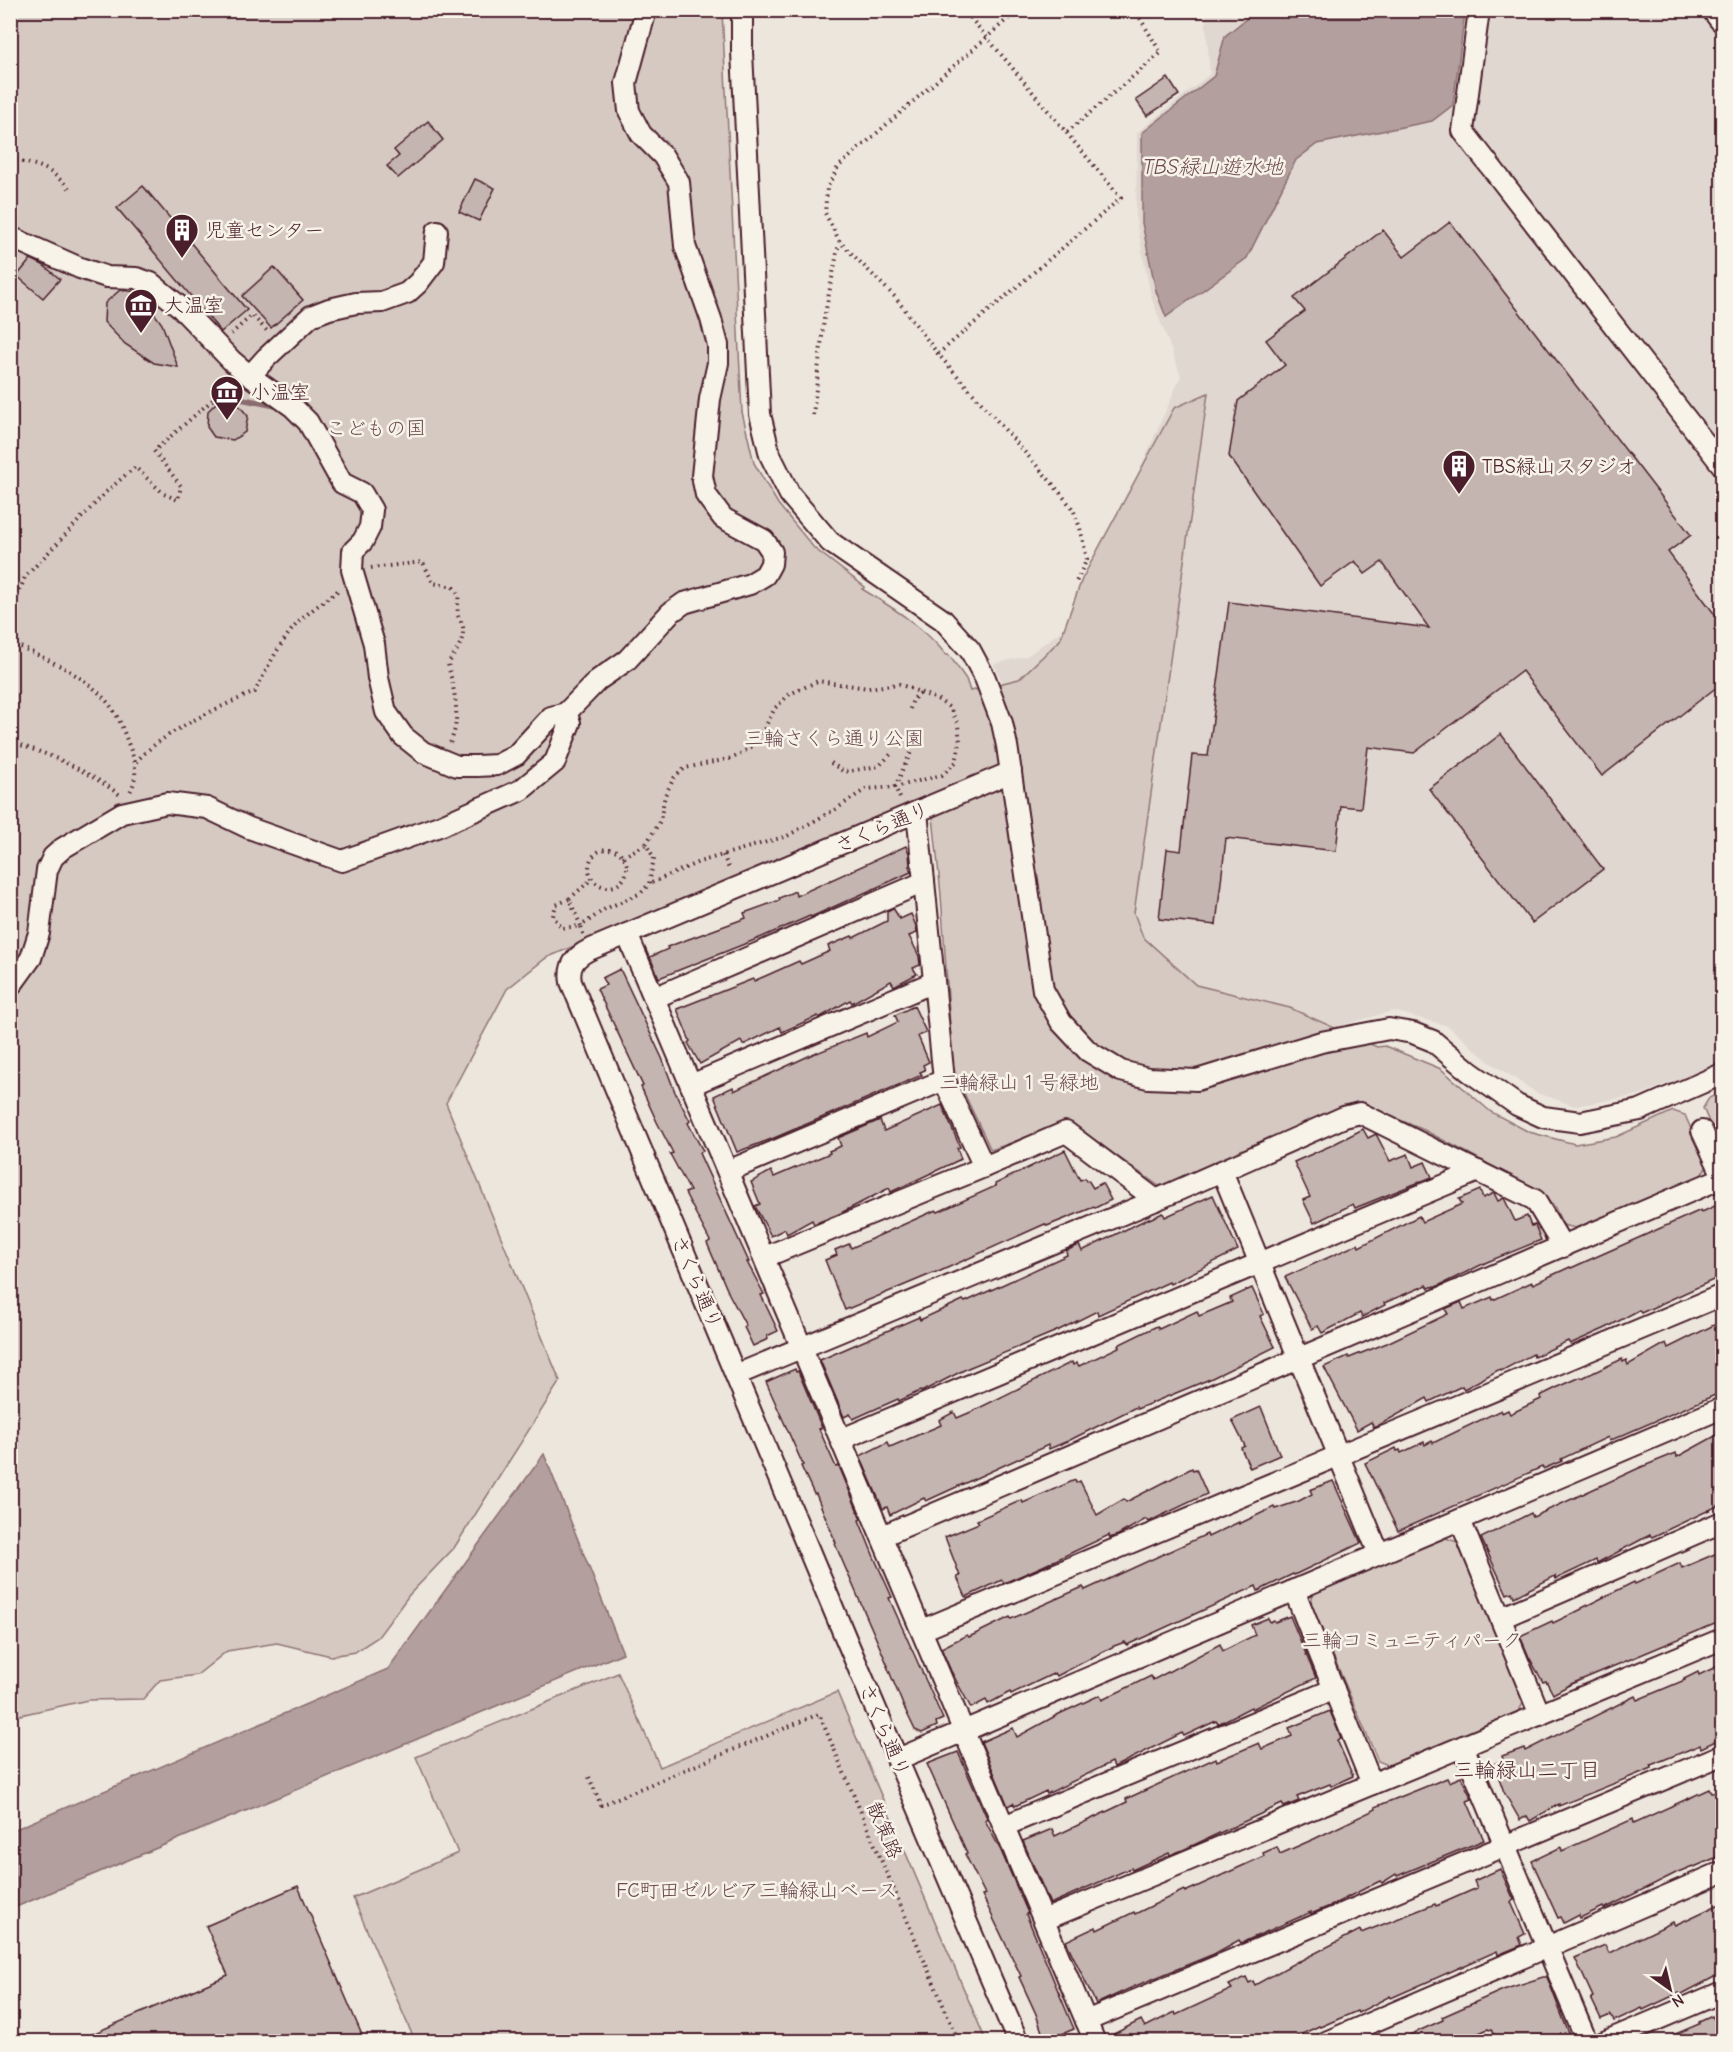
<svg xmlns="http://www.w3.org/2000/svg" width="1733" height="2052" viewBox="0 0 1733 2052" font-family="'Comic Neue','Klee One',sans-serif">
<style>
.built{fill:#e0d7d0}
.green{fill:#d5c9c2;stroke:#907476;stroke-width:1.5}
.water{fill:#b39f9d;stroke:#896c6f;stroke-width:1.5}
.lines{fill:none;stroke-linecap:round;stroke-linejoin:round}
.stream{stroke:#896c6f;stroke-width:6}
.building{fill:#c4b5b0;stroke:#4a1f2b;stroke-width:1.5}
.minor-casing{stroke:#4a1f2b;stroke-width:24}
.major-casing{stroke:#4a1f2b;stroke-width:30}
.path{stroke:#4a1f2b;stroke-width:4;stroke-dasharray:1.5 4.5;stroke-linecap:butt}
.minor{stroke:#f7f3e8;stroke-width:20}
.major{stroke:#f7f3e8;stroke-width:26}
.labels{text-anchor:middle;stroke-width:5;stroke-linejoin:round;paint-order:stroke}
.poi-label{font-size:20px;fill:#4a1f2b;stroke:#f7f3e8;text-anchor:start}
.park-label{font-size:20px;fill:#6d4a51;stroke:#f7f3e8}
.street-label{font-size:20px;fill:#4a1f2b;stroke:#f7f3e8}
.water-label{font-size:21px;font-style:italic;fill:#6f4c53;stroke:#f7f3e8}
.neighbourhood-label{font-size:21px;fill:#4a1f2b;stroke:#f7f3e8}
</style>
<rect width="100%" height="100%" fill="#ece6dd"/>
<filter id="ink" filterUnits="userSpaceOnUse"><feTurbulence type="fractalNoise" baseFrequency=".0167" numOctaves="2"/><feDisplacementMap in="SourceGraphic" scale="12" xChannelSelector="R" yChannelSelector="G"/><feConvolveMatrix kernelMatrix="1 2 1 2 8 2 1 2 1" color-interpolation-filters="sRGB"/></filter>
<g filter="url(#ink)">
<path class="built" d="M1205,11H1722V1062L1639,1095L1575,1106L1537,1093L1488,1061L1448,1026L1393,1011L1196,1065L1013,706L994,664L1027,656L1072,623L1181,376L1151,296L1136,220L1137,133L1210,74Z"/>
<g class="green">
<path d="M10,11H722L742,412L754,463L778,504L814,548L865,587L862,589C890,606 926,628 946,655H949L966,679L970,691L1019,679L1060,640L1082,579L1174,408L1208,393L1134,913L1143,937L1196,985L1290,1008L1377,1047L1385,1046L1441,1069L1491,1112L1529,1132L1575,1144L1616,1137L1673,1111L1685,1115L1707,1166L1698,1180L1575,1228L1563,1225L1554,1206L1515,1178L1424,1130L1357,1102L1326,1113L1249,1152L1159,1186L1069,1122L991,1150L953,1070L941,895L931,797L724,882L546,958L507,989L446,1103L560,1381L454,1548L409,1595L378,1637L355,1652L331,1656L277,1643L227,1651L197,1675L160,1680L143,1699L88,1700L11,1717Z"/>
<path d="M1722,1092V1152L1703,1108L1709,1098Z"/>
<path d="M1446,1538L1457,1542L1524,1701L1519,1711L1390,1766L1378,1761L1311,1604L1313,1593Z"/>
<path d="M618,1673L660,1767L837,1692L986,2041H415L353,1898L458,1853L416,1757Z"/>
</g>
<g class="water">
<path d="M1257,10L1465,11L1453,105L1432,121L1317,144L1296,160L1247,258L1166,317L1156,291L1142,223V133L1214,76L1225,36Z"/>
<path d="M544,1454L623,1653L11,1909V1831L388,1669Z"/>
</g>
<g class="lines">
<path class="stream" d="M242,399L277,406"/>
</g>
<g class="building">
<path d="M1168,78L1179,95L1147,116L1136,100Z"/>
<path d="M428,121L443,140L398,178L387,166L399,156L394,150Z"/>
<path d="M475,179L495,188L479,221L459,212Z"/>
<path d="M143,186L247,310L221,332L117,208Z"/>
<path d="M1450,222L1691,535L1668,552L1722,624V683L1602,776L1522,671L1414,753L1368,747L1361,808L1341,806L1336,851L1226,838L1216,925L1159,919L1167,849L1181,851L1192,755L1208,756L1229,602L1429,628L1382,562L1365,574L1355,561L1320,586L1229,456L1238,401L1285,365L1266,340L1305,311L1294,298L1383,230L1404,257Z"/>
<path d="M31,259L43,265L60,279L43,298L17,276Z"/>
<path d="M274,267L303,300L271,328L242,296Z"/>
<path d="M120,290L139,292L162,324L178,367L154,363L125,344L104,322L105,303Z"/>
<path d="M218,401L237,403L248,416L245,432L233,440L214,437L207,427L208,411Z"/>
<path d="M1501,734L1603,869L1532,923L1429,789Z"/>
<path d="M906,846L909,853L910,866H909L911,872L811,917L810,916L762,937L659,978L650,957L668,949L667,947L746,918L744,913L780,900L779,898L795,891L796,896Z"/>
<path d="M893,908L900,919L911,914L916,926L917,933L909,936L919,956L920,965L913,968L917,974L894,986L891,981L852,1003L850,1000L819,1018L818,1016L782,1032L780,1027L743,1045L741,1041L700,1064L688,1043L690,1041L677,1009L753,979L754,981L799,961L801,964L830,951L828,946L852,936L853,938L887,921V911Z"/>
<path d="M620,969L662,1058L675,1092L690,1121L688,1123L703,1151L699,1153L749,1262H747L764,1294L761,1295L778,1331L767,1336L768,1339L753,1346L744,1327L746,1326L729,1294L707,1243L710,1241L685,1193L690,1191L670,1154L673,1153L657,1122L641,1087L643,1086L597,989L606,985L602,978Z"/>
<path d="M914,1006L926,1032L918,1036L929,1062L923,1065L925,1070L920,1072L922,1075L774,1138L737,1152L714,1096L733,1087L734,1091L817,1052V1053L866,1033L867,1037L898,1022L895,1015Z"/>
<path d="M942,1105L960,1147L957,1148L961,1159L891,1192L889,1188L839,1214L814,1224L812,1220L787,1234L785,1229L771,1236L755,1206L760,1204L751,1182L771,1171L774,1177L830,1153L829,1151L841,1146L838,1138L880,1120L884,1131Z"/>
<path d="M1363,1129L1368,1138L1376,1134L1390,1161L1408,1154L1413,1167L1425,1162L1432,1177L1355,1208L1353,1204L1314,1223L1303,1200L1310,1197L1294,1162L1330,1146Z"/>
<path d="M1065,1150L1080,1180L1085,1178L1086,1181L1088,1180L1093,1188L1102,1183L1111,1200L1095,1208L1094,1207L1047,1226L1045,1224L936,1273V1272L845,1310L825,1260L837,1255L835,1250L849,1244L851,1248L936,1210L938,1212L996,1186L995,1184Z"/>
<path d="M1480,1190L1483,1198L1494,1193L1498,1201L1504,1198L1515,1221L1527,1216L1531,1226L1535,1225L1541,1240L1487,1262L1434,1288V1286L1429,1288L1427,1285L1384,1303L1385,1305L1362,1317L1360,1313L1322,1333L1318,1326L1312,1329L1285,1277L1358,1244L1359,1247L1419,1216L1422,1222L1462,1204L1459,1199Z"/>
<path d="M1213,1195L1238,1250L1170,1284L1169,1282L1098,1315L1097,1311L1059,1330L968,1368L921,1392L920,1391L899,1401L898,1399L853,1419L850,1414L844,1417L820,1360L919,1317L920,1320L963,1300L965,1302L1067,1255L1066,1251L1079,1245L1082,1251L1149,1218V1219L1163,1213L1165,1217Z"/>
<path d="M1719,1204L1722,1213V1276L1641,1313L1639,1310L1606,1328L1570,1344L1568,1341L1534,1357L1533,1354L1501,1371L1500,1369L1464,1389L1462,1386L1429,1402L1427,1398L1374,1428L1371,1422L1357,1430L1324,1367L1348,1356L1349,1358L1387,1343L1448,1314L1445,1309L1461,1302L1464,1309L1492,1297L1493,1300L1532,1282L1533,1284L1570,1267L1571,1268L1701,1210L1702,1212Z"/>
<path d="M1252,1288L1264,1314L1260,1316L1275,1347L1210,1379L1137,1409L1136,1407L1068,1441L1049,1449L1048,1445L926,1501L924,1498L890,1515L887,1507L883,1509L860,1456L888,1442L890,1447L941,1425L939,1420L954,1412L957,1418L971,1412L1072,1362L1073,1365L1077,1363L1079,1366L1119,1347L1118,1345L1157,1326L1159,1329L1197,1311L1199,1316L1232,1302L1230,1298Z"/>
<path d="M1722,1321V1392L1609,1441L1608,1437L1561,1459L1562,1461L1543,1469L1542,1467L1398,1531L1365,1463L1396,1448L1397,1451L1400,1450L1401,1453L1424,1442L1425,1445L1432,1441L1433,1443L1501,1410L1502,1413L1508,1410L1510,1414L1541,1399L1540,1396L1556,1388L1581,1377L1582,1378L1622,1359L1623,1362L1626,1360L1628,1365L1666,1343L1668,1348Z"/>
<path d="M795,1369L796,1372L798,1371L822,1428L819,1429L836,1467L839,1466L861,1519L859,1520L874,1557L892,1597L889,1598L943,1719L936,1722L937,1726L922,1733L915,1730L903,1705L887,1666H888L835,1544L836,1543L816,1494H814L801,1466L803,1465L766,1382Z"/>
<path d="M1261,1407L1280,1455L1250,1468L1241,1448L1245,1446L1232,1420Z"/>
<path d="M1717,1435L1722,1445V1504L1652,1537L1650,1535L1597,1563L1596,1560L1556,1579L1555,1576L1514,1597L1512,1592L1507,1594L1481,1538L1531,1513L1533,1517L1639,1468L1676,1453L1677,1457Z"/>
<path d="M1192,1468L1193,1470L1196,1469L1207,1494L1148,1522L1146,1519L1118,1535L1110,1538L1109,1535L1043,1566L1004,1583L1002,1580L966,1597L957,1577L960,1576L945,1537L979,1523L977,1520L1022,1500L1023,1503L1075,1480L1076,1483L1080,1481L1097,1515L1124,1499L1126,1502Z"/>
<path d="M1333,1481L1361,1543L1294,1575L1293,1574L1258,1591L1256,1586L1127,1645L1125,1642L1114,1646L1057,1676L1055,1673L1011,1694L1010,1692L988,1704L986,1700L971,1708L951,1671L941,1648L967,1635L969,1637L1010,1617L1011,1619L1083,1587L1085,1590L1207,1534L1208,1537L1239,1522V1524L1274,1507L1275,1509L1299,1501L1312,1494L1310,1490Z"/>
<path d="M1722,1551V1621L1571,1684L1553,1694L1546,1681L1543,1682L1529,1657L1520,1636L1552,1621L1553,1623L1582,1609V1608L1634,1582L1635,1584L1680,1563L1682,1568Z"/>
<path d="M1290,1616L1316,1678L1252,1709L1251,1707L1218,1724L1216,1721L1184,1736L1182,1733L1114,1767L1112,1762L1047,1794L1046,1791L1015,1806L1013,1803L1008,1806L981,1742L1013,1728L1017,1737L1059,1714L1100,1695L1102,1700L1151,1676L1153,1680L1220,1644L1223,1651L1255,1635L1251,1625L1268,1618L1270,1622L1274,1620L1275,1622Z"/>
<path d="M1722,1664V1738L1701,1748L1700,1745L1651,1765L1652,1768L1559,1806V1804L1530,1821L1527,1816L1520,1820L1504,1792L1494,1764L1503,1760L1502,1756L1524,1748L1525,1751L1635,1696L1637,1700L1685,1680L1684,1679L1698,1672L1699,1675Z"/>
<path d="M1330,1711L1341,1738L1337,1740L1353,1776L1331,1786L1330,1784L1297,1797L1299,1801L1284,1807L1282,1804L1183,1850L1170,1855L1169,1853L1132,1870L1131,1868L1050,1904L1023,1841L1052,1829L1055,1836L1127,1802L1126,1799L1216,1758L1217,1761L1259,1743L1262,1749L1292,1736L1289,1728Z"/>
<path d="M958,1752L987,1818L985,1820L1001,1851L1028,1913L1026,1914L1074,2029L1045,2041L1036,2014L1019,1977L1021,1976L982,1895L985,1894L965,1854L967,1853L927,1764Z"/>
<path d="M1461,1777L1472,1799L1467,1801L1484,1840L1397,1876L1396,1874L1382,1883L1380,1881L1330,1906L1311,1914V1912L1241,1943L1239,1940L1214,1954L1133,1987L1096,2004L1066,1941L1096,1927L1097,1930L1134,1912L1135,1914L1184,1890L1185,1892L1264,1856L1263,1853L1277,1847L1280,1854L1314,1839L1376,1809L1375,1807L1400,1797L1447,1778L1449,1782Z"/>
<path d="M1722,1788V1855L1694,1867L1693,1866L1678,1872L1604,1909L1603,1907L1580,1918L1579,1915L1564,1923L1561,1917L1558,1918L1532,1861L1561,1847L1562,1851L1633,1819L1634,1823L1709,1789L1711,1793Z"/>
<path d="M1500,1869L1514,1900L1511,1902L1525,1934L1519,1937L1522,1945L1498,1955L1497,1951L1391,1998L1390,1996L1358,2013L1357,2011L1320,2027L1319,2026L1285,2042H1107L1106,2038L1141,2020L1145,2027L1175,2012L1176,2015L1232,1989L1229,1985L1246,1977L1249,1983L1253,1981L1255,1985L1298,1961V1962L1360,1930L1361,1933L1435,1904L1436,1906L1477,1888L1474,1881Z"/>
<path d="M298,1886L365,2042H74L228,1975L206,1926Z"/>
<path d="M1722,1903V1973L1680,1995L1679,1993L1643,2010L1642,2008L1614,2021L1611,2015L1601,2019L1591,1998L1593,1997L1575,1958L1605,1945L1609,1953L1673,1922L1675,1925Z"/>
<path d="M1543,1977H1547L1552,1990L1569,2034L1566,2036L1569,2042H1497L1492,2029L1489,2030L1488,2029L1459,2042H1394L1443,2020L1442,2017L1503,1990Z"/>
<path d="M1712,2016L1715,2021L1722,2017V2042H1657L1699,2024V2022Z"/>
</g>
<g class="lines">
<defs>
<g id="minor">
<path d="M742,10V52L760,414L770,455L790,495L830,542L943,620L970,650L985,678L1002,723L1007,746L1043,990L1061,1022L1088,1051L1121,1071L1148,1078L1197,1080L1321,1042L1389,1029L1413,1033L1433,1041L1470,1072L1517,1105L1543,1117L1580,1122L1640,1110L1722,1074"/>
<path d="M1479,10L1463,131L1722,465"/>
<path d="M10,237L80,268L107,277L136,278L151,283L179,306L232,361L250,376L266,358L311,316L329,309L356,303L382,302L407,293L418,283L434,262L437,231"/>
<path d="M250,376L293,407L308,422L342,483L362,493L372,510L370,527L363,541L353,551L352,570L374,644L378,678L386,712L403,736L423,752L457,766H477L497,765L516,755L551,717L566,713L598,680L627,660L670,613L684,603L750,584L765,575L771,564L772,552L764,540L723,518L706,495L702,476L710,399L718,363V345L711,319L685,246L679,182L663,156L641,134L629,111L626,83L646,10"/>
<path d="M1011,772L589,950C575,957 568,966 571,982L846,1639L1018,2042"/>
<path d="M917,812L944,1080L984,1167"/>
<path d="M627,934L1095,2042"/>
<path d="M10,987L31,958L39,933L47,870L53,857L63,848L122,813L167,803L207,808L249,828L342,861L442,825L521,790L555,762L570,723L566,713"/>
<path d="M654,998L924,882"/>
<path d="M691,1085L934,982"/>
<path d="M1702,1131L1722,1174"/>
<path d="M728,1171L944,1080"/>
<path d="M1222,1171L1379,1554"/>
<path d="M765,1257L984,1167L1066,1132L1156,1200"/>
<path d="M736,1375L1156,1200L1344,1117L1360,1113L1535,1200L1563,1247"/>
<path d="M842,1439L1478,1171"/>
<path d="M1460,1520L1540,1715"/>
<path d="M882,1536L1722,1178"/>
<path d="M1294,1590L1372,1784"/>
<path d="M1501,1618L1722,1522"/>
<path d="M922,1630L1722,1295"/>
<path d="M1463,1746L1587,2042"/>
<path d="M898,1759L1722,1408"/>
<path d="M1004,1826L1334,1689"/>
<path d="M1044,1920L1722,1639"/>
<path d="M1086,2021L1722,1755"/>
<path d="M1326,2042L1722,1872"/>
<path d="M1604,2042L1722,1992"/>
</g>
<path id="major" d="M1716,10L1722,18"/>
</defs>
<use href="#minor" class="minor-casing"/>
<use href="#major" class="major-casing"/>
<g class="path">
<path d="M70,10L74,13"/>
<path d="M1018,10L838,167L827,188L825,213L840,242L895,297L938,354L1052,483L1073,509L1080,528L1087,559L1076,582"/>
<path d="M1067,132L1161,53L1135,10"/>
<path d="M10,160C40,165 47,166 69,188"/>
<path d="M231,334L252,315L267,331"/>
<path d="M938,354L1121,198L964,10"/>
<path d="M813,415L824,319L839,243"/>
<path d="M371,568L423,562L433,583L453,587C463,601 456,601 458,614C458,619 463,623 463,628C464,642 455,653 448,664C454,691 462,718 450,743"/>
<path d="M10,625L12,611L25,577L106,492L135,467L164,494L178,500L181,486L154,451L218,395L234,386"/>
<path d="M10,642C49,661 96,677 118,718C122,726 125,735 128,743C135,760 139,775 130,792"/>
<path d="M910,709L913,699L921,693"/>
<path d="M10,742C49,753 88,771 120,795"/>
<path d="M136,762C161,733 218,707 255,692C265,672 276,650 290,632C303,615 323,602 340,589"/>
<path d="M831,763L844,772L879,766L893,752"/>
<path d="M900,798L895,787L911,752"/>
<circle cx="608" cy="868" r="19"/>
<path d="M723,855L730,871"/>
<path d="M623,857L646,844"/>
<path d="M569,899L556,905L553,916L562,928L581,926L569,899L592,879"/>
<path d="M583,934L581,926L605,909L641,893L649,884L654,858L646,844L660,821L665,795L674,778L685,768L733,758L750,748L761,735L775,708L790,694L818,681L868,688L899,684L937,699L950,708L958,724L960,742L956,762L942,775L895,787L866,789L836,809L787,836L699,862L649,884"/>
<path d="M589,1777L601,1805L819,1714L959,2042"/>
</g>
<use href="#minor" class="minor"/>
<use href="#major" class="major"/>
</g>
</g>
<defs>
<symbol id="building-pin" viewBox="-11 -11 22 30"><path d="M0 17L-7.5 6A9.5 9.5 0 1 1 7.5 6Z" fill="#4a1f2b" stroke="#f7f3e8"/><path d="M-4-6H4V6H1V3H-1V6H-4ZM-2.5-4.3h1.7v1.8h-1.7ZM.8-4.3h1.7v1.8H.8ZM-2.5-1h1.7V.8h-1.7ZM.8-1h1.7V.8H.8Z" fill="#fff"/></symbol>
<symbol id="museum-pin" viewBox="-11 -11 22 30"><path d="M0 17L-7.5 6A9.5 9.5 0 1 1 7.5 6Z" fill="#4a1f2b" stroke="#f7f3e8"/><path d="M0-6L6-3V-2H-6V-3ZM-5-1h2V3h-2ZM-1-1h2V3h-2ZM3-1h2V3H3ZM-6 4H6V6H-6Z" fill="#fff"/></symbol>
</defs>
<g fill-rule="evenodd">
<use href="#building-pin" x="163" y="211" width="38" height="52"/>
<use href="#museum-pin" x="122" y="286" width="38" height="52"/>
<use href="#museum-pin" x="208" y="373" width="38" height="52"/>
<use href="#building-pin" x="1440" y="447" width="38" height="52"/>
</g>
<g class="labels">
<g class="poi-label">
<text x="205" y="237">児童センター</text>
<text x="164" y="312">大温室</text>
<text x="250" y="399">小温室</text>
<text x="1482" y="473">TBS緑山スタジオ</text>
</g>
<g class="park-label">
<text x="376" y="435">こどもの国</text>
<text x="834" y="745">三輪さくら通り公園</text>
<text x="1019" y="1089">三輪緑山１号緑地</text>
<text x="1412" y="1647">三輪コミュニティパーク</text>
<text x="757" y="1897">FC町田ゼルビア三輪緑山ベース</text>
</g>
<g class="street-label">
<text transform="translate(882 827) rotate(-23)" y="7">さくら通り</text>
<text transform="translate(697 1282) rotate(67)" y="7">さくら通り</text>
<text transform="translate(885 1730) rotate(67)" y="7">さくら通り</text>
<text transform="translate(885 1830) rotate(67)" y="7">散策路</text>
</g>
<g class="water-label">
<text x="1213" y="174">TBS緑山遊水地</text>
</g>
<g class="neighbourhood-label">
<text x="1527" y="1777">三輪緑山二丁目</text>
</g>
</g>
<rect width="1733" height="2052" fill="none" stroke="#f7f3e8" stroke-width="36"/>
<rect x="18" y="18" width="1697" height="2016" fill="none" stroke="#4a1f2b" stroke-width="2" filter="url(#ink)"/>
<g transform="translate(1670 1989) rotate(146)" stroke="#f7f3e8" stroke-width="4.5" paint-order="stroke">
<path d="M0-4.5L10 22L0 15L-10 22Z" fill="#4a1f2b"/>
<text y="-9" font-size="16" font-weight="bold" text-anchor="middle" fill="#4a1f2b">N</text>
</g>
</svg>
